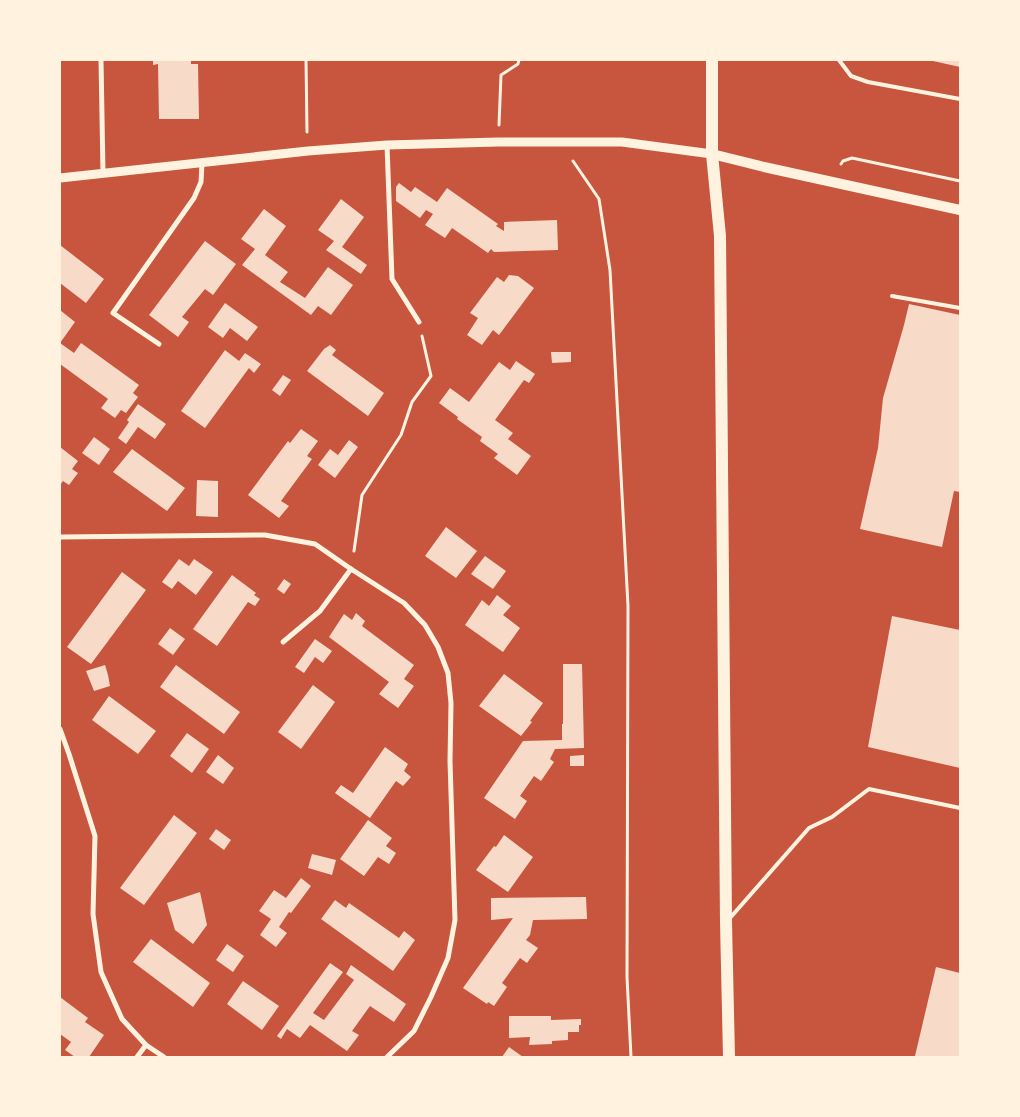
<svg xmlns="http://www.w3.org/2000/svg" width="1020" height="1117" viewBox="0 0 1020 1117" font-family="Karla,sans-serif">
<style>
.building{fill:#f7dbc8}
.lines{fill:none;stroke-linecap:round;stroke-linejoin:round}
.path{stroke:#fff3e0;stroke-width:3}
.service{stroke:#fff3e0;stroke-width:4}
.minor{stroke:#fff3e0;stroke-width:5}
.tertiary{stroke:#fff3e0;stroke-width:9}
.secondary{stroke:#fff3e0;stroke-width:10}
.primary{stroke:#fff3e0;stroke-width:12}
</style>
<rect width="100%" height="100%" fill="#c8553d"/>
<g class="building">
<path d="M153,60H191V64H198L199,119H159L158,64L153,65Z"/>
<path d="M933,60H960V67L933,61Z"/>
<path d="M399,183L411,192L415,187L437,202L447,188L498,224L496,226L504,231V222L557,220L558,250L494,252L491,249L488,253L452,228L445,238L425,225L433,214L426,210L420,218L396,201V187Z"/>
<path d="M341,199L364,217L342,247L367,265L361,274L326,250L334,241L318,230Z"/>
<path d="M264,209L286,226L265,255L288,272L280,282L305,298L328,267L353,285L331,315L318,306L311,315L242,265L255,249L241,239Z"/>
<path d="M205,241L236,264L213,295L205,289L182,317L189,322L178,337L149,315Z"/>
<path d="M60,245L104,279L86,303L60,283Z"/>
<path d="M509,275L518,276L534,288L499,335L493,330L482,345L467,335L478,318L470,313L497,277L504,282Z"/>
<path d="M225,303L258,327L247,341L230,328L223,338L208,327Z"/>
<path d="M909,304L960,315V492L954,491L942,547L860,529L878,448L883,398L904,325Z"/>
<path d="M60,310L75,322L60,343L74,353L81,343L139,385L133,393L138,397L126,413L121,410L115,418L101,408L108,399L60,364Z"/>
<path d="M330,345L336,350L332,355L384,393L368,416L307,371L324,349Z"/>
<path d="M225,350L239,361L245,353L261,364L254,373L249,368L205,428L181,411Z"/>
<path d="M551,352H571V362L552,363Z"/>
<path d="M516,361L535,374L529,383L524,380L495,420L513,433L508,439L531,456L517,475L494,458L498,454L480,441L482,437L457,419L458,417L439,403L450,388L469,402L499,362L510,370Z"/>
<path d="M283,375L291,380L280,396L272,390Z"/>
<path d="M138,404L166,424L155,439L138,427L126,444L118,438L129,422L127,420Z"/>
<path d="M301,429L318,441L307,456L312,459L281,501L289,506L279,518L248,495L288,441L290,443Z"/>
<path d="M94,437L110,449L99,465L82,453Z"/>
<path d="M349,440L358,447L335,478L318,465L330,449L338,455Z"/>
<path d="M60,447L78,461L72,469L78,473L69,485L63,481L60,485Z"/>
<path d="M132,449L185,488L167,511L113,472Z"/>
<path d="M197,480L218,481V517L196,516Z"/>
<path d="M446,527L477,551L456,578L425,556Z"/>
<path d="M485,556L506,571L493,589L471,574Z"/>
<path d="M179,559L189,566L194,559L213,572L196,595L178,581L172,589L162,582Z"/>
<path d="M122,572L146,590L91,664L67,647Z"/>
<path d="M232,575L256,593L254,595L260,599L255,606L248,602L217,646L193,629Z"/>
<path d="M284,579L291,584L284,594L277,589Z"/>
<path d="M497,595L511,606L503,615L520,628L503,652L465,625L482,600L489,606Z"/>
<path d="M356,613L365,621L362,626L414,665L404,679L414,686L398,708L379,694L389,682L329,637L344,614L352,620Z"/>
<path d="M892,616L960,630V768L868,747Z"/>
<path d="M170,628L185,639L173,655L158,644Z"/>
<path d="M315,639L332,651L323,663L315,657L304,673L295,667Z"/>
<path d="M563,664H582L584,748L555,749L550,759L554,762L541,781L534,776L520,796L527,801L515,819L484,798L523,741L562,740V724H563Z"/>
<path d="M105,665L108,675L110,686L94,691L86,671Z"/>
<path d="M176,665L240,712L224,734L160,687Z"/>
<path d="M504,674L543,703L530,721L532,722L521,736L479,706Z"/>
<path d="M313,685L335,702L301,749L278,732Z"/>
<path d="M109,696L156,731L138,754L92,720Z"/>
<path d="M187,733L209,749L192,773L170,756Z"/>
<path d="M385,747L408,764L404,771L411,777L403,786L396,781L370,818L335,793L341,785L353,793Z"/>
<path d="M218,755L234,768L223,784L206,772Z"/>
<path d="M584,755V766H570V756Z"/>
<path d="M174,815L197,833L144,905L120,888Z"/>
<path d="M368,820L392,838L386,846L396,853L389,864L378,857L364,876L340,859Z"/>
<path d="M216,829L231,840L224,850L209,839Z"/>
<path d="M504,835L533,857L508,892L476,870L494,846L496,847Z"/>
<path d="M312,854L336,860L332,875L308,868Z"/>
<path d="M301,878L311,886L291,913L289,912L279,927L287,933L276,947L260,935L271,919L259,911L274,890L286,898Z"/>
<path d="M200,892L207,925L193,944L175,930L167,903Z"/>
<path d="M586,897L587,919L533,920L530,935L526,940L538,948L527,963L520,958L502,983L507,987L494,1006L488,1002L487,1004L463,988L513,918L491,920V898Z"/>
<path d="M335,900L346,908L349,903L399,938L404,931L415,940L393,971L321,919Z"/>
<path d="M151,939L210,983L193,1007L133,962Z"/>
<path d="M227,944L244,956L233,972L216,960Z"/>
<path d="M330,963L343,972L313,1013L324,1020L354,980L346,974L351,965L406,1004L394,1022L370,1006L352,1031L359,1035L347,1051L310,1025L300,1038L287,1029L281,1039L277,1036Z"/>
<path d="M936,967L960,973V1057H920L915,1056Z"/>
<path d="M243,981L279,1006L262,1030L227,1004Z"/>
<path d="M60,997L88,1018L85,1022L104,1035L89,1057H75L65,1050L71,1042L60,1034Z"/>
<path d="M509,1016H551V1020L581,1019V1025H579V1032H568V1040L552,1041V1044L529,1045L530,1037L509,1038Z"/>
<path d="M509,1047L523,1057H502Z"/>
</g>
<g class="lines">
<g class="path">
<path d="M306,60L307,132"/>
<path d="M499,125L501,75L518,64L519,60"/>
<path d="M573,161L599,199L610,270L628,606L627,977L631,1057"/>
<path d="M841,164L843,161L852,158L960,181"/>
<path d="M354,551L362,495L401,435L412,402L431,376L422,336"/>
</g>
<g class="service">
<path d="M839,60L851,76L868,82L960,99"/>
<path d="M892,296L960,308"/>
<path d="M730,918L809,828L832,817L869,789L960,808"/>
</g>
<g class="minor">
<path d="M101,60L103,173"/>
<path d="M387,145L392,279L419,322"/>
<path d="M159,344L113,313L194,198L201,182L202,163"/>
<path d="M60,537L265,535L315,544L351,569L404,603L425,625L438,647L448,673L451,703L450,761L455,920L448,958L431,997L414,1031L387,1057"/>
<path d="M283,642L320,611L351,569"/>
<path d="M60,729L69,754L95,836L93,914L101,972L122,1019L146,1045L164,1057"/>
<path d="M137,1057L146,1045"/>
</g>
<path class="tertiary" d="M60,178L308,151L387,145L498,142H622L712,154"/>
<path class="secondary" d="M712,154L764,167L960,210"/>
<path class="primary" d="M712,60V154L720,236L726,922L729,1057"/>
</g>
<rect width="1020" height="1117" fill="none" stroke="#fff3e0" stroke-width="122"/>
</svg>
